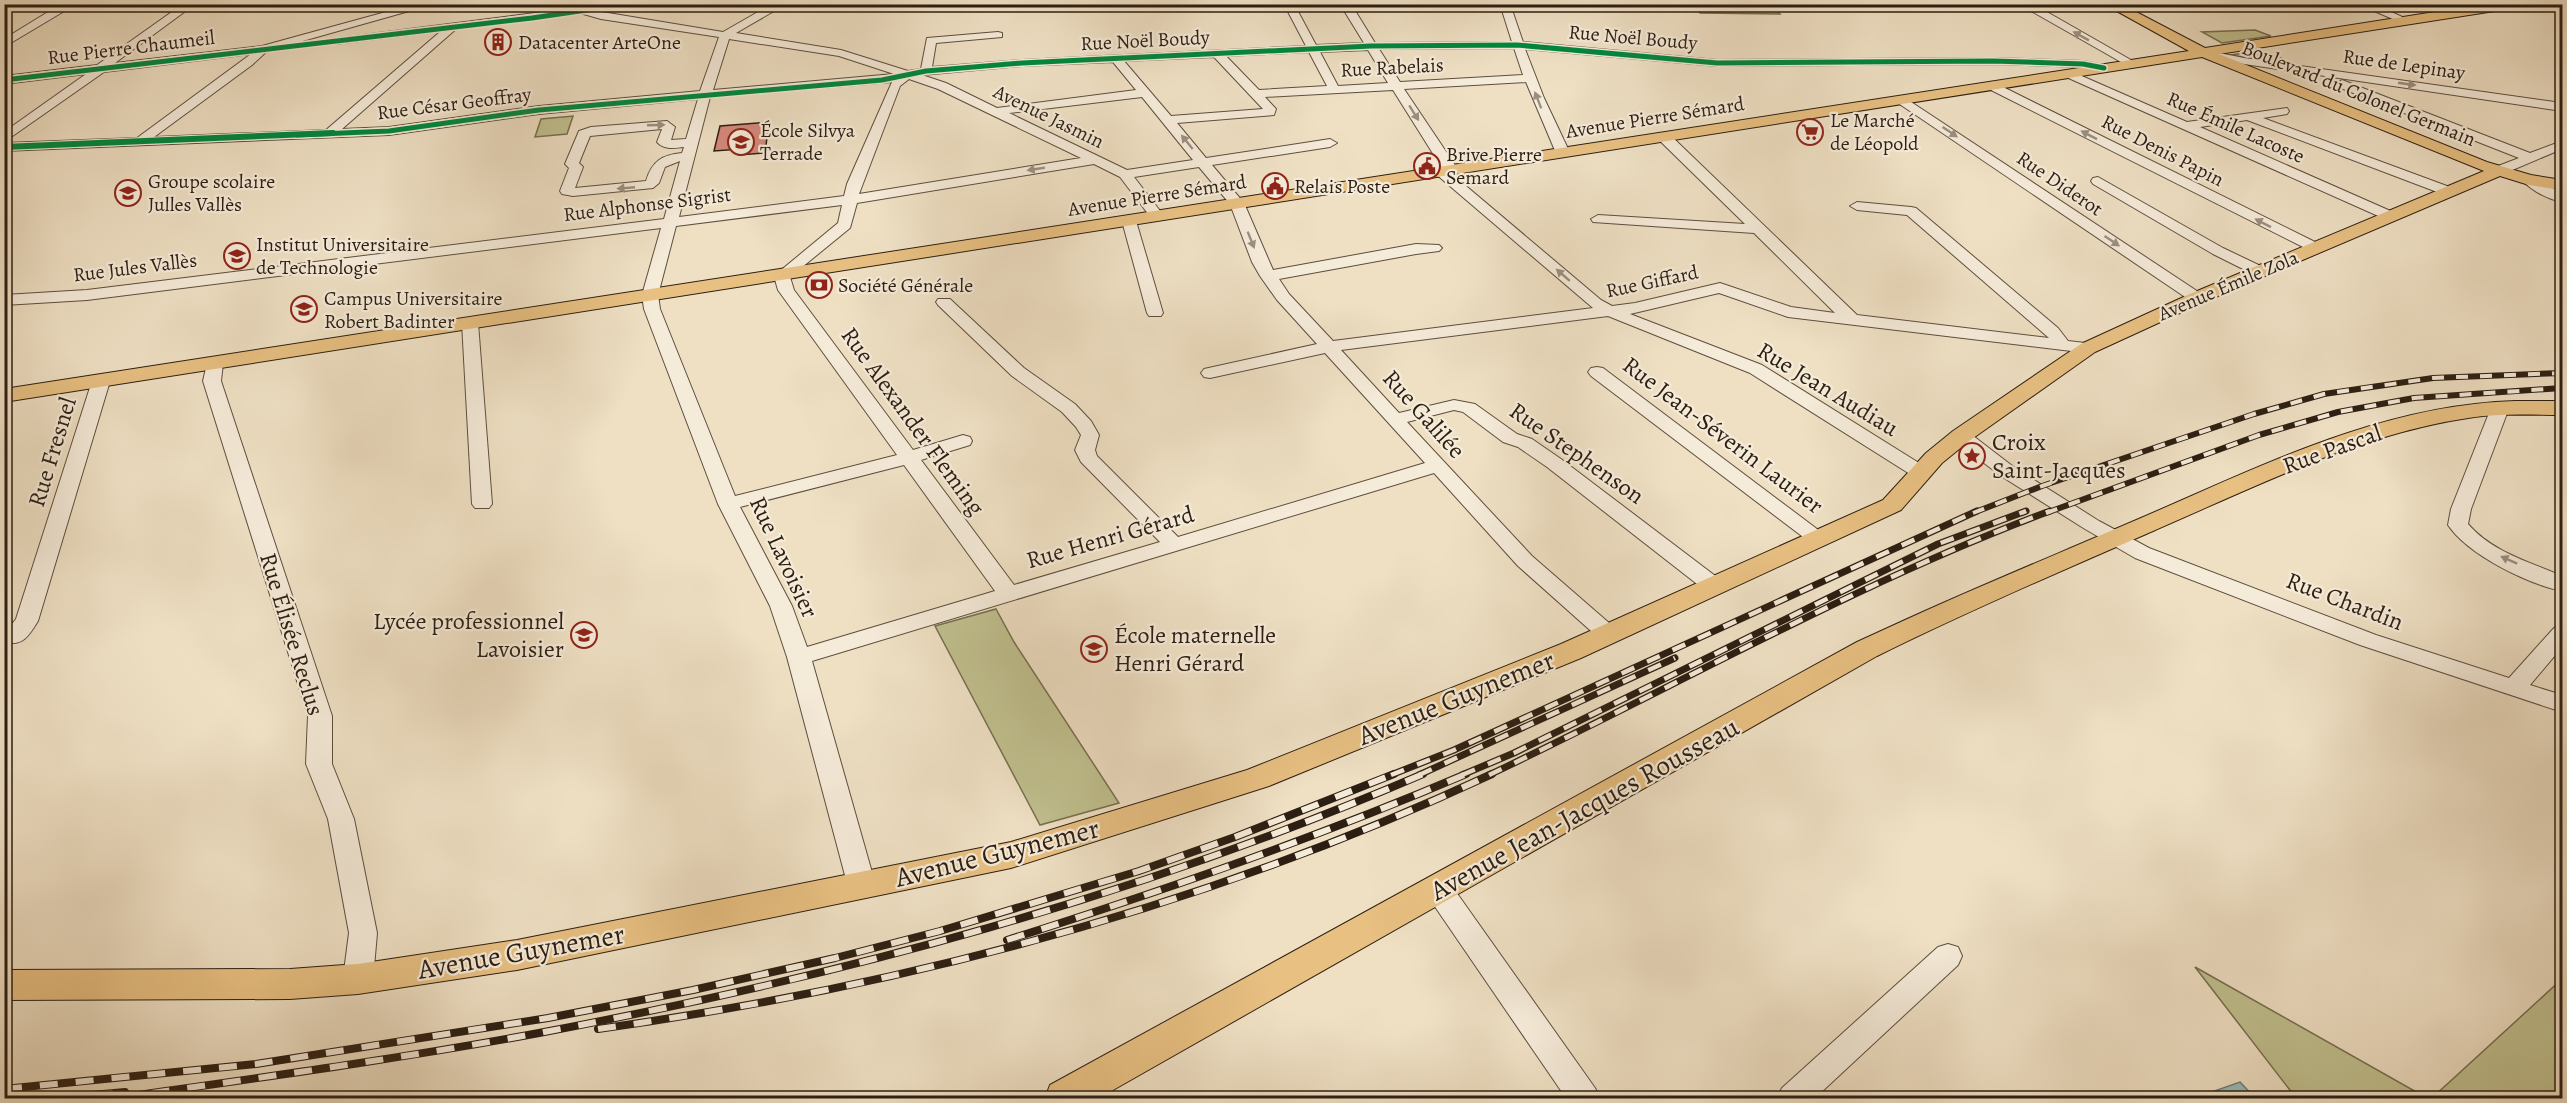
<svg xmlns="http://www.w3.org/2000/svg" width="2567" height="1103" viewBox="0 0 2567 1103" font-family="Alegreya,serif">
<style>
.green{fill:#c1c08f;stroke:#766f50;stroke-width:1.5}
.water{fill:#9abcb9;stroke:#6e7d76;stroke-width:1.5}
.building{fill:#d6897d;stroke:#2c1e12;stroke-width:1.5}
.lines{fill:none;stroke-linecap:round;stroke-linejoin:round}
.minor-casing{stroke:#5d4e3e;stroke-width:2}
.major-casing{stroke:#2c1e12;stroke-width:2}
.minor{fill:#f5ebd9;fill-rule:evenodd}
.major{fill:#e8c082;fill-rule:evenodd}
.rail-far2-casing{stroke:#2c1e12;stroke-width:6}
.rail-far1-casing{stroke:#2c1e12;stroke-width:7}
.rail-casing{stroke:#2c1e12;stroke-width:8}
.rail-far2{stroke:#f5ebd9;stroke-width:4;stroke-dasharray:12;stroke-linecap:butt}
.rail-far1{stroke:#f5ebd9;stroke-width:4.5;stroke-dasharray:14;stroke-linecap:butt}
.rail{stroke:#f5ebd9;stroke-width:6;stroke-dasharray:18;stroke-linecap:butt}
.cycleway-far1-casing{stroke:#f5ebd9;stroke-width:8}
.cycleway-casing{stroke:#f5ebd9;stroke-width:8}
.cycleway-far1{stroke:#00873e;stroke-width:5}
.cycleway{stroke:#00873e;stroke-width:6}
.oneway{fill:#9b8f7f}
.labels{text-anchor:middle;stroke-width:4.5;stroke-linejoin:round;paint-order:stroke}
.far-street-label{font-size:20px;fill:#2c1e12;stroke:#f5ebd9}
.far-poi-label{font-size:20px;fill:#2c1e12;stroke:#f5ebd9;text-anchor:start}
.street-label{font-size:24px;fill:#2c1e12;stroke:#f5ebd9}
.poi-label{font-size:24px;fill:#2c1e12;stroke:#f5ebd9;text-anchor:start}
.near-street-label{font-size:28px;fill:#2c1e12;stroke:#f5ebd9}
</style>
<rect width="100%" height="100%" fill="#efe0c4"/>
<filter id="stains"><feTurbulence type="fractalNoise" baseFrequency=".00333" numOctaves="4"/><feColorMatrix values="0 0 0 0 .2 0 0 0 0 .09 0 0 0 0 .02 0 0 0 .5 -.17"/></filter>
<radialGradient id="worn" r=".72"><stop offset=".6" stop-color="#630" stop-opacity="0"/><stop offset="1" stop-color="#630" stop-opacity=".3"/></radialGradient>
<g class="green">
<path d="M1695,5H1773L1780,14L1700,13Z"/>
<path d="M2255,30L2271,36L2222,43L2202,32Z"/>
<path d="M2259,51L2282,58V64L2230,55Z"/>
<path d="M573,116L567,134L535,137L541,119Z"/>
<path d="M996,609L1014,642L1119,803L1040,825L935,626Z"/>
<path d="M2195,967L2427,1098H2296Z"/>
<path d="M2562,979V1098H2432Z"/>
</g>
<path class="water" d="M2240,1082L2255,1098H2202L2200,1096Z"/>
<path class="building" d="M769,122L765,153L739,155L741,149L714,151L720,126Z"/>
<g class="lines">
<defs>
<g id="minor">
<path d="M61,4H122L117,7L66,10L4,47V39Z"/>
<path d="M183,4H195L115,63L262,46L415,4H434L267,51L252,65L154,137L326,130L441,31L335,44L329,41L331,39L566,9L556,4L581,7L633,4L596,11L723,32L772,4H786L736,33L841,50L908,71L921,69L927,38L998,32L1002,33V37L936,43L932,67L1022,60L1306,46L1284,4H1294L1316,45L1364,43L1340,4H1351L1375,43L1512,42L1500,4H1510L1523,42L1717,60L1993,58L2083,61L2108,66L2110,68L2104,71L2083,67L1993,64L1717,66L1525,49L1544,98L1570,153L1563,157L1556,153L1526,82L1404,89L1459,171L1453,175L1601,300L1612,306L1635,303L1720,283L1791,307L1835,313L1754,233L1593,222L1591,219L1598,215L1745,224L1658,139L1657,136L1658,133H1668L1857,315L2049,338L1907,215L1857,210L1850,206L1857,202L1911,207L1916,208L2058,328L2068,341L2094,344L2097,348L2094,352L2088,353L1788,317L1719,293L1630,314L1762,365L1927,468L1930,472L1927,476H1913L1750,373L1608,316L1341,350L1399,413L1454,400L1475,404L1517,434L1532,439L1561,459L1722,581L1725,586L1722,591L1714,593L1706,591L1547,467L1518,447L1503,442L1463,412L1454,410L1407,422L1532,556L1616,629L1619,634L1616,639L1608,641L1600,639L1518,566L1434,473L812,661L875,883L871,891L861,894L851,891L847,883L787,657L770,606L718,504L644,309L642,295L661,228L87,300L4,305V295L87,290L664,219L680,161L665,167L659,183L653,188L573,196L562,194L560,191L569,168L565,164L579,131L591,127L667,121L675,127L671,140L686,139L698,99L539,114L389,135L4,151V143L137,138L251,54L104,72L4,142V132L86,74L4,84V76L97,65ZM580,13L601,19L719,37L700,91L539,106L389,127L342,129L456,29ZM729,39L839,56L894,74L713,90ZM1514,48L1523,75L1400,82L1379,49ZM1368,50L1388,83L1338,86L1320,52ZM1309,52L1327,86L1259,90L1226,56ZM1214,57L1263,109L1171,116L1124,61ZM1113,62L1136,90L997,108L946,83L922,75L1022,66ZM909,79L938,89L1081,158L859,194L900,86ZM892,82L847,184L844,196L679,217L710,97ZM1393,90L1442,168L1435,172L1437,175L1593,308L1333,341L1289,294L1279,279L1416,254L1439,251L1442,248L1439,245L1416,244L1273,270L1244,203L1212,165L1330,147L1337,143L1330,139L1206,158L1177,123L1274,115L1276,109L1265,97ZM1142,97L1193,160L1127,170L1009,113ZM662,129L657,142C664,150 674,148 684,147L682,153C662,155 652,161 646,181L575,188L583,167L579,163L590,136ZM1094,164L1120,177L1152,219L1157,220L1164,216L1134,177L1199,167L1230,204L1252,262L1260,276L1277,300L1317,344L1204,369L1201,373L1204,377L1210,378L1325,353L1425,463L1178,537L1097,456L1095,450L1099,435L1091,421L1075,404L1024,368L950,299H938L936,302L938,305L1012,376L1062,412L1076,427L1081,435L1075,450L1081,462L1160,542L1014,585L921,460L970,445L972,441L970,437L963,435L913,450L794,290L790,277L850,228L857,203ZM842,205L838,223L774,276L778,290L897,455L735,496L660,309L658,295L676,226ZM904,465L995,591L807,647L792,606L740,507Z"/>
<path d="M211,4H221V5L216,8Z"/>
<path d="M2019,4H2033L2138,64L2132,67L2128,66Z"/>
<path d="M2358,4H2374L2411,21L2410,23H2402Z"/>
<path d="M2204,50L2244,58L2562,103V111L2244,64L2200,55L2198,53Z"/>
<path d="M2068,70L2187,122L2287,108L2289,111L2287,114L2263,118L2455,189L2457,192L2455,195H2445L2247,120L2200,127L2395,213L2397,216L2390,220L2385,219L2064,76L2062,74Z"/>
<path d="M2342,80L2530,153L2562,141V149L2503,174H2493L2491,171L2493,168L2519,158L2338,87L2336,84Z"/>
<path d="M1993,82L2321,245L2324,248L2321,251H2311L1989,89L1987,86Z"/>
<path d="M1902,96L2203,295L2205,298L2197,303L2191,301L1898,103V97Z"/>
<path d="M2529,176L2562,193V202C2548,199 2532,191 2522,180L2524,177Z"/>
<path d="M2098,177L2223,248L2267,269L2269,272L2261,277L2255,275L2213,254L2093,184L2091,181L2093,178Z"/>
<path d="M1129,217L1136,221L1163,313L1161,316H1149L1147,313L1122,221Z"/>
<path d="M470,318L478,323L492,504L489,508H475L472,504L462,323Z"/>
<path d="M214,358L220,359L223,363L221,381L332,716V764L354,819L377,933L373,979L368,988L358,992L348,988L343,979L349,933L328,819L306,764L308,716L203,381L208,359Z"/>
<path d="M1597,367L1603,368L1825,535L1828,539L1825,543L1818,545L1811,543L1591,376L1588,372L1591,368Z"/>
<path d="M101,376L107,377L110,381L38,621C30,634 23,647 6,642L4,634L16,619L92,381L95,377Z"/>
<path d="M2500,403L2506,404L2509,408L2471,509L2468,524C2492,552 2530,562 2562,576V591C2528,584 2468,555 2448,525L2451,509L2491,408L2494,404Z"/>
<path d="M1961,430L1968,432L2015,468L2099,521L2149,548L2376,635L2509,678L2554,628L2562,626V647L2530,685L2562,695V712L2360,645L2135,558L2085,529L2001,476L1954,440L1952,436L1954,432Z"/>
<path d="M1439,879L1449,882L1595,1088L1600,1098H1566L1429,898L1425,890L1429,882Z"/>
<path d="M1948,944L1958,947L1962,956L1958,965L1815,1098H1777L1782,1088L1938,947Z"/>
</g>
<g id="major">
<path d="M2104,4H2121L2205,48L2486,4H2520L2514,8L2219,54L2487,162L2531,175L2562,180V190L2529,185L2500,176L2204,302L2095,352L1969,441L1942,463L1901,510L1581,658L1269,786L1011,868L517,970L358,994L290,999L4,1000V970L290,969L358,964L517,940L1011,842L1247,770L1561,644L1883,500L1926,453L1953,431L2081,344L2190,294L2484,171L2202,57L4,402V389L2189,51Z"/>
<path d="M2515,401H2562V415C2531,415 2499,413 2468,418C2356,435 2255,487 2153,531C2061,571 1968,611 1877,656L1099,1098H1045L1050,1085L1857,642L1892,626C1974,588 2058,554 2141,518C2261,466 2382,405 2515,401Z"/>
</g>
</defs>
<use href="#minor" class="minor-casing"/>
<use href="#major" class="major-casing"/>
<use href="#minor" class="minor"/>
<use href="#major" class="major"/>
<defs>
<g id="rail-far2">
<path d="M1973,513L2042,486L2254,414L2324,394L2433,378L2562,373"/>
<path d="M2022,513L2026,511"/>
<path d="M2046,513L2259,435L2338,412L2414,398L2562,388"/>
</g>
<g id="rail-far1">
<path d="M1391,775L1454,750L1977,511"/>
<path d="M1419,775L1675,658"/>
<path d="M1462,775L1514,753L1938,544L2026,511"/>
<path d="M1489,775C1675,687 1856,583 2050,511"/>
</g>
<g id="rail">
<path d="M1007,940C1163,891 1316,838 1466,774"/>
<path d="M598,1029C906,986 1209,906 1492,774"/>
<path d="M4,1089L256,1064L548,1018L693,990L835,958L940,931L1139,871L1235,837L1394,774"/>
<path d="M59,1098L125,1092"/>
<path d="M116,1098C257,1078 399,1059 539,1033C841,976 1140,896 1423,774"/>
</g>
</defs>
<use href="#rail-far2" class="rail-far2-casing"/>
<use href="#rail-far1" class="rail-far1-casing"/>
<use href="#rail" class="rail-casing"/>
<use href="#rail-far2" class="rail-far2"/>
<use href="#rail-far1" class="rail-far1"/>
<use href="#rail" class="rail"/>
<defs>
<g id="cycleway-far1">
<path d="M4,80L532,18L628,4"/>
<path d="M297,135L389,131L539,110L882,80L926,71L1022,63L1371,46L1517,45L1717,63L1993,61L2083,64L2104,68"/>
</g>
<path id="cycleway" d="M4,147L333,133"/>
</defs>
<use href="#cycleway-far1" class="cycleway-far1-casing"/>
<use href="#cycleway" class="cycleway-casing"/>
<use href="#cycleway-far1" class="cycleway-far1"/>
<use href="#cycleway" class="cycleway"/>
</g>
<defs><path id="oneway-solid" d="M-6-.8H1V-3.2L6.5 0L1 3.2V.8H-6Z" transform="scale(1.5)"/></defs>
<g class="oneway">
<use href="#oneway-solid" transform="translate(2081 36) rotate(-151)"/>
<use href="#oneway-solid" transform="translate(2407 84) rotate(8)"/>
<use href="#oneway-solid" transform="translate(1538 100) rotate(-111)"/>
<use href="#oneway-solid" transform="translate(1414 113) rotate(58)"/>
<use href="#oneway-solid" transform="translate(656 125) rotate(-2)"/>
<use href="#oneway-solid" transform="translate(1950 132) rotate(34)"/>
<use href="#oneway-solid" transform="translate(2089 135) rotate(-153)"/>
<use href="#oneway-solid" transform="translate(1187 142) rotate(-129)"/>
<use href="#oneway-solid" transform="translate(1036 169) rotate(171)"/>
<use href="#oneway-solid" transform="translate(626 188) rotate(175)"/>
<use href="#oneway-solid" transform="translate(2263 223) rotate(-153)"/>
<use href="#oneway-solid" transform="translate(1251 240) rotate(68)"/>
<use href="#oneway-solid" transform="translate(2112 241) rotate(34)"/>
<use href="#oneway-solid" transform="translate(1563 275) rotate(-139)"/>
<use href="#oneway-solid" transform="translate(2509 560) rotate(-156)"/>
</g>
<defs>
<symbol id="building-ring" viewBox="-11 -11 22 22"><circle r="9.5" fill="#f5ebd9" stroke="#8f2418" stroke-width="1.5"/><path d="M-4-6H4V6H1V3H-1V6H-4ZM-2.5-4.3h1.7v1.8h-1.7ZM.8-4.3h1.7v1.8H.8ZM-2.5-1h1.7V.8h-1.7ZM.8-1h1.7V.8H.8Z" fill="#8f2418"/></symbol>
<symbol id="supermarket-ring" viewBox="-11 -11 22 22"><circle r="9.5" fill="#f5ebd9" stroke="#8f2418" stroke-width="1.5"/><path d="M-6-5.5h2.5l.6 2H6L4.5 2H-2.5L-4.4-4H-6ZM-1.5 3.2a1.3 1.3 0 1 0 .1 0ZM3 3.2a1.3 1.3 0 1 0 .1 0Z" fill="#8f2418"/></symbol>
<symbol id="school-ring" viewBox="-11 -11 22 22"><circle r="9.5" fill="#f5ebd9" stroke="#8f2418" stroke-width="1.5"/><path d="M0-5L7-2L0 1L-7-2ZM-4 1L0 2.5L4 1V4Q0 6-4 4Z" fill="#8f2418"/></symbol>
<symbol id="civic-ring" viewBox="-11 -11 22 22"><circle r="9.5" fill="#f5ebd9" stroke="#8f2418" stroke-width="1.5"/><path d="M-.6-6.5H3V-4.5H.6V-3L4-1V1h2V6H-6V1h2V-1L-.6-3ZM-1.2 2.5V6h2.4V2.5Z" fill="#8f2418"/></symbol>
<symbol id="university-ring" viewBox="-11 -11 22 22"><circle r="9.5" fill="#f5ebd9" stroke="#8f2418" stroke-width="1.5"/><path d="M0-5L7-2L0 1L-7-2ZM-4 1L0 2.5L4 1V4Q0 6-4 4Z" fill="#8f2418"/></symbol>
<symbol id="bank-ring" viewBox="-11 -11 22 22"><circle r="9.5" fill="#f5ebd9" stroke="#8f2418" stroke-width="1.5"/><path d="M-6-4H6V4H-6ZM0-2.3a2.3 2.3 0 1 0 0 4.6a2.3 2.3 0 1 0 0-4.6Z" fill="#8f2418"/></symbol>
<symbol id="sight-ring" viewBox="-11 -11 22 22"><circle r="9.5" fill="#f5ebd9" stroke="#8f2418" stroke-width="1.5"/><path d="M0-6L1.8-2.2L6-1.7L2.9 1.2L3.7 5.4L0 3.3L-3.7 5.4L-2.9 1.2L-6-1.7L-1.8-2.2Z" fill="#8f2418"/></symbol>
</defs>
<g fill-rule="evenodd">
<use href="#building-ring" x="483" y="27" width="30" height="30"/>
<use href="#supermarket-ring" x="1795" y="117" width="30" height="30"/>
<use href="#school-ring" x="726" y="127" width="30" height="30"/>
<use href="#civic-ring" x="1412" y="151" width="30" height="30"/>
<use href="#civic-ring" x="1260" y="171" width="30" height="30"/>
<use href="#school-ring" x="113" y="178" width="30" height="30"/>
<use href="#university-ring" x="222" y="241" width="30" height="30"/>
<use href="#bank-ring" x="804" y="270" width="30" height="30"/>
<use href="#university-ring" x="289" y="294" width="30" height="30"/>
<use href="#sight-ring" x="1957" y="441" width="30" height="30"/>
<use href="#school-ring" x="569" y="620" width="30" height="30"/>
<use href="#school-ring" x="1079" y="634" width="30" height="30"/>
</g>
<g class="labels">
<g class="far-street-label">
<text transform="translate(1633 37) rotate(5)" y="7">Rue Noël Boudy</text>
<text transform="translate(1145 40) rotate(-3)" y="7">Rue Noël Boudy</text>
<text transform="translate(131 47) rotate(-7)" y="7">Rue Pierre Chaumeil</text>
<text transform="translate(2404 64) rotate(8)" y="7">Rue de Lepinay</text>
<text transform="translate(1392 67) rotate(-3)" y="7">Rue Rabelais</text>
<text transform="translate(2359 93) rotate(22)" y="7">Boulevard du Colonel Germain</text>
<text transform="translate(454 103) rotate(-7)" y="7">Rue César Geoffray</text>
<text transform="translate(1049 116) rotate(26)" y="7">Avenue Jasmin</text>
<text transform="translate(1655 117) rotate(-9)" y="7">Avenue Pierre Sémard</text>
<text transform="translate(2236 127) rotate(24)" y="7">Rue Émile Lacoste</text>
<text transform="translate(2163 150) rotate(27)" y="7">Rue Denis Papin</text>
<text transform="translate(2060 183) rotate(34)" y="7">Rue Diderot</text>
<text transform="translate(1157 195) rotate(-9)" y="7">Avenue Pierre Sémard</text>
<text transform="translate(647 204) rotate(-7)" y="7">Rue Alphonse Sigrist</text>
<text transform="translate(135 267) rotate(-7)" y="7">Rue Jules Vallès</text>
<text transform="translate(1652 281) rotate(-12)" y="7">Rue Giffard</text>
<text transform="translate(2228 285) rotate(-23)" y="7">Avenue Émile Zola</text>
</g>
<g class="far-poi-label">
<text x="518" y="49">Datacenter ArteOne</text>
<text x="1830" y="127">Le Marché<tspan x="1830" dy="23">de Léopold</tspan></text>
<text x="760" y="137">École Silvya<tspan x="760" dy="23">Terrade</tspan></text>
<text x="1446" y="161">Brive Pierre<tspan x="1446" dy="23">Semard</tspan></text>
<text x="148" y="188">Groupe scolaire<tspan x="148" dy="23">Julles Vallès</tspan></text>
<text x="1294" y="193">Relais Poste</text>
<text x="256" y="251">Institut Universitaire<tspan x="256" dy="23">de Technologie</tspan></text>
<text x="838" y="292">Société Générale</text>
<text x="324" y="305">Campus Universitaire<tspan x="324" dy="23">Robert Badinter</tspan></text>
</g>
<g class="street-label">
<text transform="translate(1828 389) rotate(31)" y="8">Rue Jean Audiau</text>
<text transform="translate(1424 414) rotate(48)" y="8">Rue Galilée</text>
<text transform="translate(913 421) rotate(54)" y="8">Rue Alexander Fleming</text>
<text transform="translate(1723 435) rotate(37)" y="8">Rue Jean-Séverin Laurier</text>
<text transform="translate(2332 449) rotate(-20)" y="8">Rue Pascal</text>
<text transform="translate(52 452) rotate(-73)" y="8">Rue Fresnel</text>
<text transform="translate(1577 453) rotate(35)" y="8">Rue Stephenson</text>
<text transform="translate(1110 537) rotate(-16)" y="8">Rue Henri Gérard</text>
<text transform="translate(784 557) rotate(65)" y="8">Rue Lavoisier</text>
<text transform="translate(2345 601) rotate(21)" y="8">Rue Chardin</text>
<text transform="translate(292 634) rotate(73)" y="8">Rue Élisée Reclus</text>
</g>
<g class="poi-label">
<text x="1992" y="450">Croix<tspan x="1992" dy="28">Saint-Jacques</tspan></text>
<text x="564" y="629" text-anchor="end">Lycée professionnel<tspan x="564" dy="28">Lavoisier</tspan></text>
<text x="1114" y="643">École maternelle<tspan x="1114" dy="28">Henri Gérard</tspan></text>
</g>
<g class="near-street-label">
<text transform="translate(1456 697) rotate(-22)" y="10">Avenue Guynemer</text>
<text transform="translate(1584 808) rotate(-29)" y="10">Avenue Jean-Jacques Rousseau</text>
<text transform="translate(997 852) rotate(-14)" y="10">Avenue Guynemer</text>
<text transform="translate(521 951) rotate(-10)" y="10">Avenue Guynemer</text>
</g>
</g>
<rect width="2567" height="1103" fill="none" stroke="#efe0c4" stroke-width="24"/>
<rect x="6" y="6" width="2555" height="1091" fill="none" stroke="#2c1e12" stroke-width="3"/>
<rect x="12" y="12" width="2543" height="1079" fill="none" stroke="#2c1e12" stroke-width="1.5"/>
<rect width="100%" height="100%" filter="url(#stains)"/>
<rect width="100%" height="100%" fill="url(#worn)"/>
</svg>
